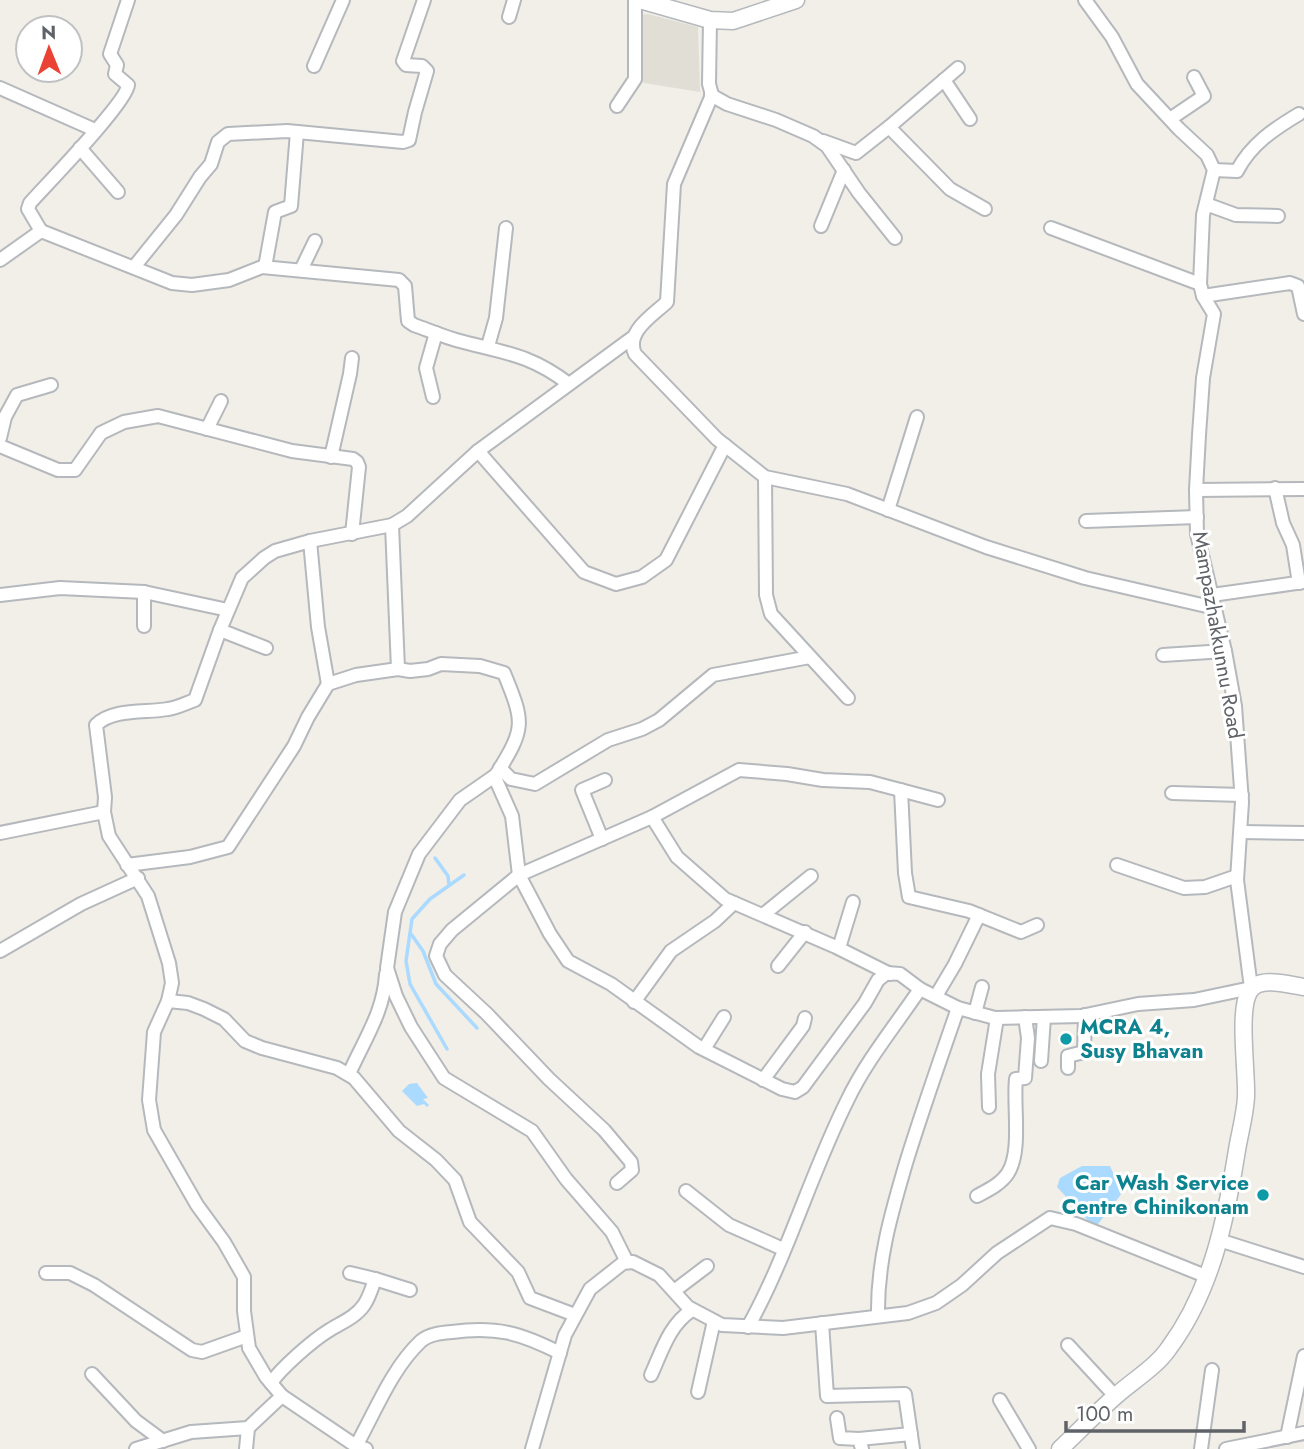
<svg xmlns="http://www.w3.org/2000/svg" width="1304" height="1449" viewBox="0 0 1304 1449" font-family="Jost,sans-serif">
<style>
.education{fill:#e1ded6}
.water{fill:#aadaff}
.lines{fill:none;stroke-linecap:round;stroke-linejoin:round}
.stream{stroke:#aadaff;stroke-width:3.5}
.minor-casing{stroke:#b5b8bc;stroke-width:16}
.tertiary-casing{stroke:#b5b8bc;stroke-width:19}
.minor{stroke:#fff;stroke-width:12}
.tertiary{stroke:#fff;stroke-width:16}
.culture-dot{fill:#0f9aa8;stroke:#fff;stroke-width:2.5}
.labels{text-anchor:middle;stroke-width:6;stroke-linejoin:round;paint-order:stroke}
.street-label{font-size:21px;fill:#5f6368;stroke:#fff}
.culture-label{font-size:21px;font-weight:bold;fill:#0d838f;stroke:#fff;text-anchor:start}
</style>
<rect width="100%" height="100%" fill="#f1efe8"/>
<path class="education" d="M648,14L698,27L700,92L644,83L628,76L630,42L641,15Z"/>
<g class="water">
<path d="M417,1083L428,1098L423,1099L429,1105L427,1107L424,1104L417,1106L402,1091L409,1084Z"/>
<path d="M1082,1166H1110L1122,1193L1095,1228L1057,1187L1060,1178Z"/>
</g>
<g class="lines">
<g class="stream">
<path d="M435,858L448,876L449,885"/>
<path d="M411,934L423,951L436,984L477,1028"/>
<path d="M447,1049L410,984L406,961L412,919L430,899L464,875"/>
<path d="M408,1145L437,1169"/>
</g>
<defs>
<g id="minor">
<path d="M509,17L514,0"/>
<path d="M710,20L709,84L712,95L674,184L667,302C652,316 625,332 635,354L717,439L765,477L847,494L986,547L1085,578L1215,608"/>
<path d="M314,66L343,0"/>
<path d="M944,80L970,119"/>
<path d="M0,88L95,130"/>
<path d="M711,95L727,104L776,120L813,136L827,146L859,193L895,238"/>
<path d="M617,106L635,79V0"/>
<path d="M1170,119L1204,96L1194,77"/>
<path d="M889,127L958,68"/>
<path d="M823,141L856,153L889,127L950,189L985,209"/>
<path d="M80,148L118,192"/>
<path d="M1214,170L1237,171C1251,144 1274,129 1299,114"/>
<path d="M1206,204L1236,215L1278,216"/>
<path d="M821,226L844,170"/>
<path d="M1051,228L1200,284"/>
<path d="M41,231L172,283L192,285L229,280L262,267L399,280L405,286L408,321L414,325C428,330 442,336 456,340C503,353 528,353 569,384"/>
<path d="M0,260L41,231L28,209L30,203C46,185 127,102 128,85L115,74L117,65L110,54L128,0"/>
<path d="M134,267L176,215L200,177L211,164L218,142L228,134L287,131L403,142L409,140L415,112L427,71L422,66L406,65L403,61L424,0"/>
<path d="M265,267L275,212L291,206L297,132"/>
<path d="M301,270L315,241"/>
<path d="M1203,296L1290,283L1298,286L1304,314"/>
<path d="M488,346L496,318L506,228"/>
<path d="M433,397L426,368L436,333"/>
<path d="M207,429L221,401"/>
<path d="M0,438L5,417L17,395L51,385"/>
<path d="M0,446L58,470H75L101,433L124,422L158,416L292,451L353,459L357,462L359,467L352,534"/>
<path d="M478,451L584,572L616,584L642,577L666,560L725,445"/>
<path d="M331,457L350,374L352,358"/>
<path d="M765,477L766,595L771,614L848,698"/>
<path d="M1275,488L1283,523L1293,545L1299,583"/>
<path d="M1196,490L1304,489"/>
<path d="M888,510L917,417"/>
<path d="M1086,521L1197,517"/>
<path d="M392,525L398,669"/>
<path d="M310,541L318,627L328,684"/>
<path d="M144,592V626"/>
<path d="M0,595L60,588L144,592L228,610"/>
<path d="M1212,595L1304,582"/>
<path d="M220,630L266,648"/>
<path d="M1163,655L1225,651"/>
<path d="M500,768L511,779L535,784L608,740L642,729L659,720L713,675L810,657"/>
<path d="M496,775L460,800L419,854L395,912L387,968L396,996L411,1027L444,1078L532,1131L566,1179L612,1232L627,1262"/>
<path d="M901,790L905,873L909,897L969,911L1021,932L1037,925"/>
<path d="M1172,793L1242,795"/>
<path d="M652,817L677,857L725,899L836,947L890,974"/>
<path d="M1241,832L1304,833"/>
<path d="M0,833L104,812"/>
<path d="M602,839L582,790L605,780"/>
<path d="M127,865L190,857L228,847L294,746L308,717L328,684L356,675L398,669L410,671L428,669L441,664L480,666L504,673C525,724 525,728 496,775V780L512,816L519,875L550,934L568,961L611,984L699,1047L782,1089L795,1092L803,1087L865,1003L878,980L887,973L900,974L920,989L958,1008L995,1018L1081,1016L1138,1004L1194,1000L1251,988L1237,880L1242,802L1235,706L1225,651L1197,534L1196,490L1199,435L1203,378L1214,314L1203,296L1200,284L1203,215L1214,170L1207,155L1179,129L1137,84L1112,37L1085,0"/>
<path d="M1117,865L1184,888L1205,887L1237,876"/>
<path d="M764,914L811,876"/>
<path d="M839,948L853,902"/>
<path d="M0,951L81,904L138,878"/>
<path d="M778,966L805,932"/>
<path d="M936,996L955,964L979,915"/>
<path d="M168,1001L188,1003L204,1009L224,1019L245,1041L262,1048L337,1068L354,1078L399,1131L436,1160L455,1180L470,1222L518,1272L530,1298L575,1315"/>
<path d="M634,1002L671,951L715,921L734,903"/>
<path d="M975,1013L982,987"/>
<path d="M704,1049L724,1017"/>
<path d="M1041,1061L1044,1017"/>
<path d="M1068,1068V1056L1084,1052L1085,1015"/>
<path d="M349,1074C364,1040 384,1012 386,974"/>
<path d="M763,1080L803,1026L805,1018"/>
<path d="M989,1107L988,1074L997,1018"/>
<path d="M617,1183L632,1170L631,1162L604,1130L549,1079L487,1014L445,975L436,956L440,944L452,930L519,875L652,817L739,770L787,774L823,780L870,782L938,800"/>
<path d="M686,1191L729,1225L783,1249"/>
<path d="M977,1196C988,1190 1001,1184 1008,1173C1022,1151 1013,1105 1016,1079L1025,1078L1028,1038L1025,1017"/>
<path d="M1219,1240L1304,1267"/>
<path d="M46,1273H70L94,1285L192,1350L202,1352L247,1336"/>
<path d="M375,1279L410,1290"/>
<path d="M674,1291L707,1266"/>
<path d="M878,1316C877,1262 891,1214 906,1163C922,1111 940,1060 958,1008"/>
<path d="M822,1323L827,1396L905,1394L913,1449"/>
<path d="M748,1327C788,1255 810,1175 847,1101C866,1061 895,1026 920,989"/>
<path d="M1068,1345L1115,1396"/>
<path d="M92,1374L136,1421L163,1441"/>
<path d="M651,1375C662,1351 669,1325 692,1310"/>
<path d="M271,1383C281,1368 312,1341 328,1331C340,1323 355,1318 364,1305C369,1298 372,1288 375,1279L350,1273"/>
<path d="M698,1392L714,1321"/>
<path d="M282,1396L266,1377L249,1348L244,1311V1277L224,1242L197,1205L154,1130L149,1100L154,1032L168,1001L172,983L169,963L148,896L109,836L104,812L105,797L96,725C113,708 146,713 168,709C177,708 186,703 195,700L220,630L242,578L264,558L275,551L310,541L392,525L407,516L478,451L632,338"/>
<path d="M1000,1400L1029,1449"/>
<path d="M837,1418L840,1438L859,1439L862,1449"/>
<path d="M1287,1437L1304,1356"/>
<path d="M859,1439L911,1434"/>
<path d="M356,1446C375,1412 392,1368 421,1341C429,1334 441,1333 452,1332C496,1326 521,1333 560,1353"/>
<path d="M136,1449L191,1432L248,1428L282,1396L356,1446L366,1449"/>
<path d="M246,1449L248,1428"/>
<path d="M532,1449L565,1335L590,1289L623,1263L633,1262L659,1275L688,1307L722,1325L783,1328L908,1313L936,1303L962,1285L997,1253L1050,1218L1076,1224L1208,1277"/>
<path d="M1201,1449L1212,1370"/>
<path d="M1226,1449L1304,1433"/>
</g>
<g id="tertiary">
<path d="M640,0L710,20L733,21L796,0"/>
<path d="M1060,1449C1079,1431 1098,1411 1118,1394C1134,1380 1157,1366 1169,1348C1212,1290 1226,1219 1237,1150C1240,1132 1245,1115 1246,1097C1247,1072 1238,1011 1249,992C1258,975 1289,985 1304,987"/>
</g>
</defs>
<use href="#minor" class="minor-casing"/>
<use href="#tertiary" class="tertiary-casing"/>
<use href="#minor" class="minor"/>
<use href="#tertiary" class="tertiary"/>
</g>
<g class="culture-dot">
<circle cx="1066" cy="1039" r="7"/>
<circle cx="1263" cy="1195" r="7"/>
</g>
<g class="labels">
<g class="street-label">
<text transform="translate(1218 635) rotate(80)" y="7">Mampazhakkunnu Road</text>
</g>
<g class="culture-label">
<text x="1080" y="1034">MCRA 4,<tspan x="1080" dy="24">Susy Bhavan</tspan></text>
<text x="1249" y="1190" text-anchor="end">Car Wash Service<tspan x="1249" dy="24">Centre Chinikonam</tspan></text>
</g>
</g>
<g transform="translate(49 49) rotate(359)"><circle r="33" fill="#ffffff" stroke="#bfc1c3" stroke-width="2"/>
<path d="M0-5L12 26L0 18L-12 26Z" fill="#ea4335"/>
<text y="-10" font-size="19" font-weight="bold" text-anchor="middle" fill="#5f6368">N</text>
</g>
<path d="M1066 1421v10h178v-10" fill="none" stroke="#5f6368" stroke-width="3.5"/>
<text x="1076" y="1421" font-size="21" fill="#5f6368" stroke="#ffffff" stroke-width="5" paint-order="stroke">100 m</text>
</svg>
